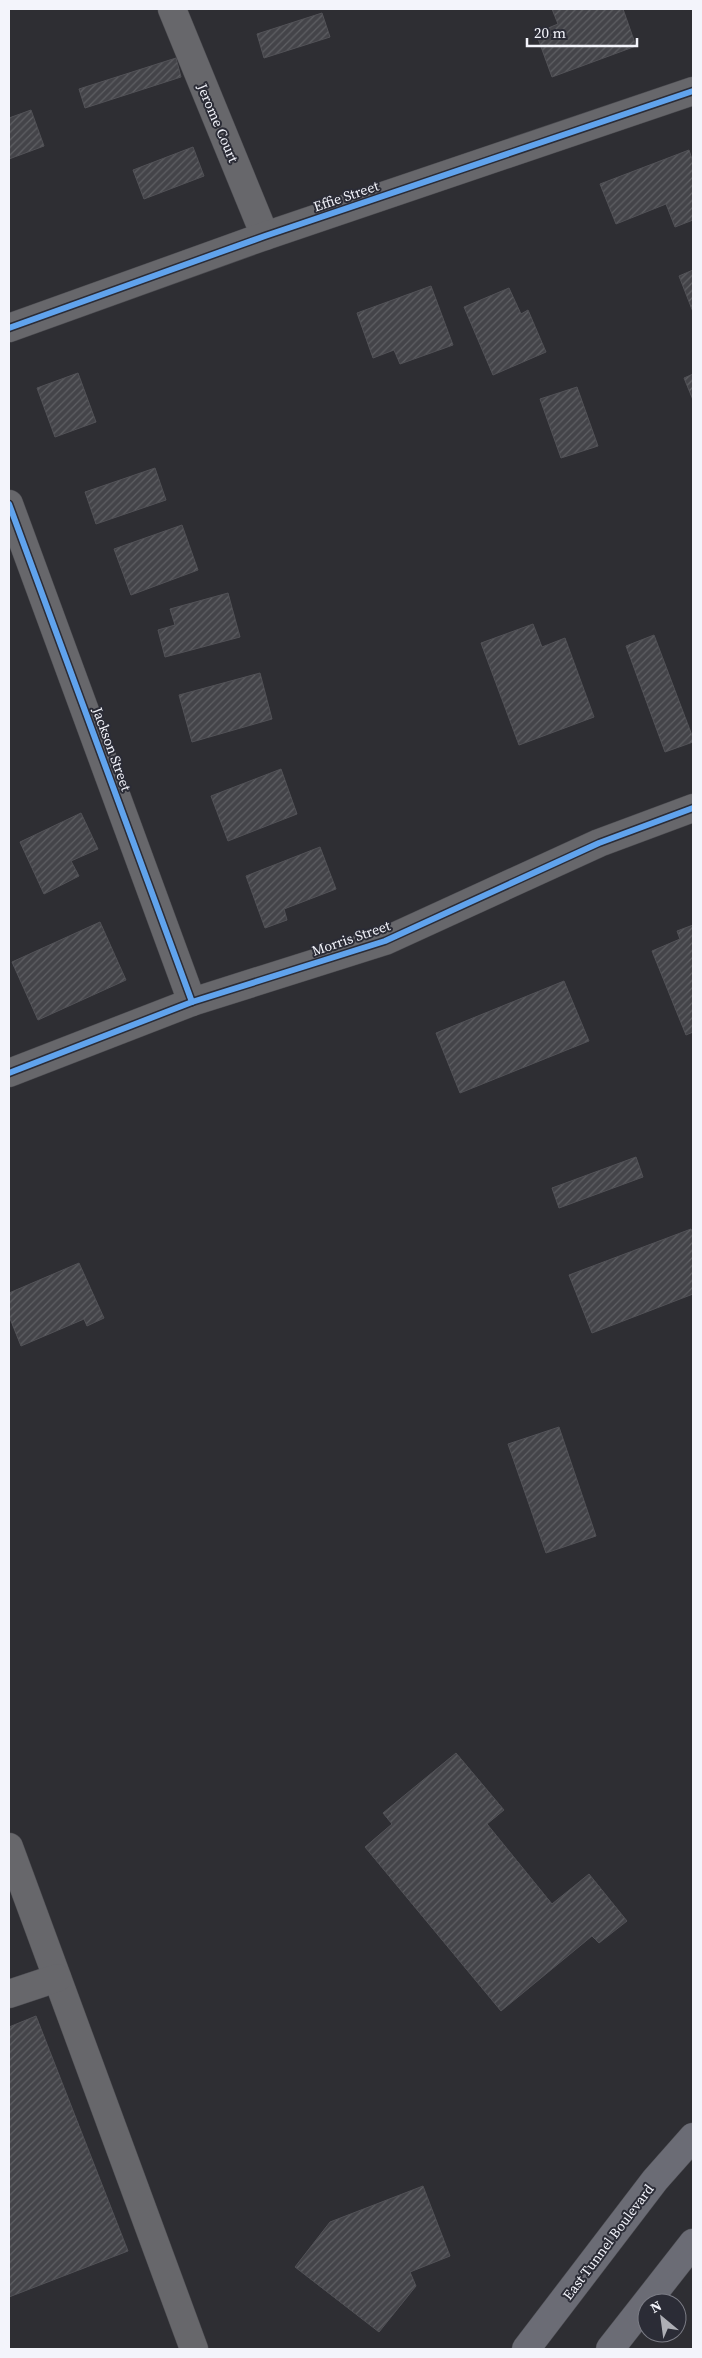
<svg xmlns="http://www.w3.org/2000/svg" width="702" height="2358" viewBox="0 0 702 2358" font-family="'Source Serif 4',serif">
<style>
.building{fill:url(#building-hatch);stroke:#525257}
.lines{fill:none;stroke-linecap:round;stroke-linejoin:round}
.minor-casing{stroke:#4b4b50;stroke-width:29}
.major-casing{stroke:#4b4b50;stroke-width:29}
.minor{stroke:#67676b;stroke-width:28}
.major{stroke:#6b6c75;stroke-width:28}
.cycleway-casing{stroke:#2b2c36;stroke-width:9}
.cycleway{stroke:#60a3ed;stroke-width:6}
.labels{text-anchor:middle;stroke-width:4;stroke-linejoin:round;paint-order:stroke}
.street-label{font-size:14px;fill:#f3f4fb;stroke:#2b2c36}
</style>
<defs>
<pattern id="building-hatch" width="6" height="6" patternUnits="userSpaceOnUse" patternTransform="scale(1.25)"><rect width="6" height="6" fill="#444449"/><path d="M-1 1l2-2M0 6l6-6M5 7l2-2" fill="none" stroke="#5f6064"/></pattern>
</defs>
<rect width="100%" height="100%" fill="#2e2e33"/>
<g class="building">
<path d="M552,9H623L636,46L552,77L536,33L558,24Z"/>
<path d="M322,13L330,37L264,58L257,34Z"/>
<path d="M176,58L181,77L85,108L79,89Z"/>
<path d="M31,110L44,146L9,159V118Z"/>
<path d="M193,147L204,176L144,199L133,170Z"/>
<path d="M689,150L693,162V220L675,227L666,204L616,224L600,184Z"/>
<path d="M693,270V312L679,276Z"/>
<path d="M431,286L453,345L400,364L394,350L373,358L357,313Z"/>
<path d="M509,288L521,314L528,310L546,352L493,375L464,307Z"/>
<path d="M78,373L96,422L55,437L37,388Z"/>
<path d="M693,374V400L684,378Z"/>
<path d="M577,387L598,446L561,458L540,399Z"/>
<path d="M155,468L166,500L96,524L85,492Z"/>
<path d="M182,525L198,570L131,595L114,549Z"/>
<path d="M228,593L240,637L165,657L158,630L175,625L170,609Z"/>
<path d="M533,624L542,647L565,638L594,717L519,745L481,643Z"/>
<path d="M654,635L693,738V742L665,752L626,646Z"/>
<path d="M260,673L272,719L192,742L179,695Z"/>
<path d="M281,769L297,814L228,841L211,796Z"/>
<path d="M81,813L98,849L71,861L79,876L44,894L20,842Z"/>
<path d="M320,847L336,889L284,909L287,920L265,928L246,876Z"/>
<path d="M100,922L126,980L38,1020L12,962Z"/>
<path d="M693,925V1032L686,1035L652,951L680,939L677,931Z"/>
<path d="M564,981L589,1041L460,1093L436,1033Z"/>
<path d="M636,1157L643,1177L559,1208L552,1188Z"/>
<path d="M691,1229L693,1234V1294L592,1333L569,1275Z"/>
<path d="M79,1263L104,1318L87,1326L84,1319L21,1346L9,1316V1293Z"/>
<path d="M559,1427L596,1536L546,1553L508,1444Z"/>
<path d="M456,1753L504,1810L487,1824L552,1904L589,1874L627,1921L599,1943L592,1936L501,2011L365,1847L392,1824L383,1813Z"/>
<path d="M36,2016L128,2251L9,2297V2027Z"/>
<path d="M423,2186L450,2256L410,2272L416,2286L379,2332L295,2267L330,2222Z"/>
</g>
<g class="lines">
<defs>
<g id="minor">
<path d="M172,9L265,236"/>
<path d="M9,328L265,236L693,91"/>
<path d="M9,504L192,1002"/>
<path d="M9,1073L192,1002L385,941L599,843L693,808"/>
<path d="M9,1847L194,2349"/>
<path d="M9,1994L57,1978"/>
</g>
<g id="major">
<path d="M526,2349L655,2180L693,2137"/>
<path d="M610,2349L693,2243"/>
</g>
</defs>
<use href="#minor" class="minor-casing"/>
<use href="#major" class="major-casing"/>
<use href="#minor" class="minor"/>
<use href="#major" class="major"/>
<defs>
<g id="cycleway">
<path d="M9,328L265,236L693,91"/>
<path d="M9,504L192,1002"/>
<path d="M9,1073L192,1002L385,941L599,843L693,808"/>
</g>
</defs>
<use href="#cycleway" class="cycleway-casing"/>
<use href="#cycleway" class="cycleway"/>
</g>
<g class="labels">
<g class="street-label">
<text transform="translate(218 123) rotate(67)" y="5">Jerome Court</text>
<text transform="translate(346 196) rotate(-19)" y="5">Effie Street</text>
<text transform="translate(112 749) rotate(70)" y="5">Jackson Street</text>
<text transform="translate(351 938) rotate(-19)" y="5">Morris Street</text>
<text transform="translate(608 2242) rotate(-53)" y="5">East Tunnel Boulevard</text>
</g>
</g>
<rect width="702" height="2358" fill="none" stroke="#f3f4fb" stroke-width="20"/>
<g transform="translate(662 2318) rotate(331)"><circle r="24" fill="#2b2c36" stroke="#7b7c85"/>
<path d="M0-4L9 19L0 12L-9 19Z" fill="#aeafb5"/>
<text y="-8" font-size="14" font-weight="bold" text-anchor="middle" fill="#f3f4fb">N</text>
</g>
<path d="M527 38v8h110v-8" fill="none" stroke="#f3f4fb" stroke-width="2.5"/>
<text x="534" y="38" font-size="15" fill="#f3f4fb" stroke="#2b2c36" stroke-width="4" paint-order="stroke">20 m</text>
</svg>
